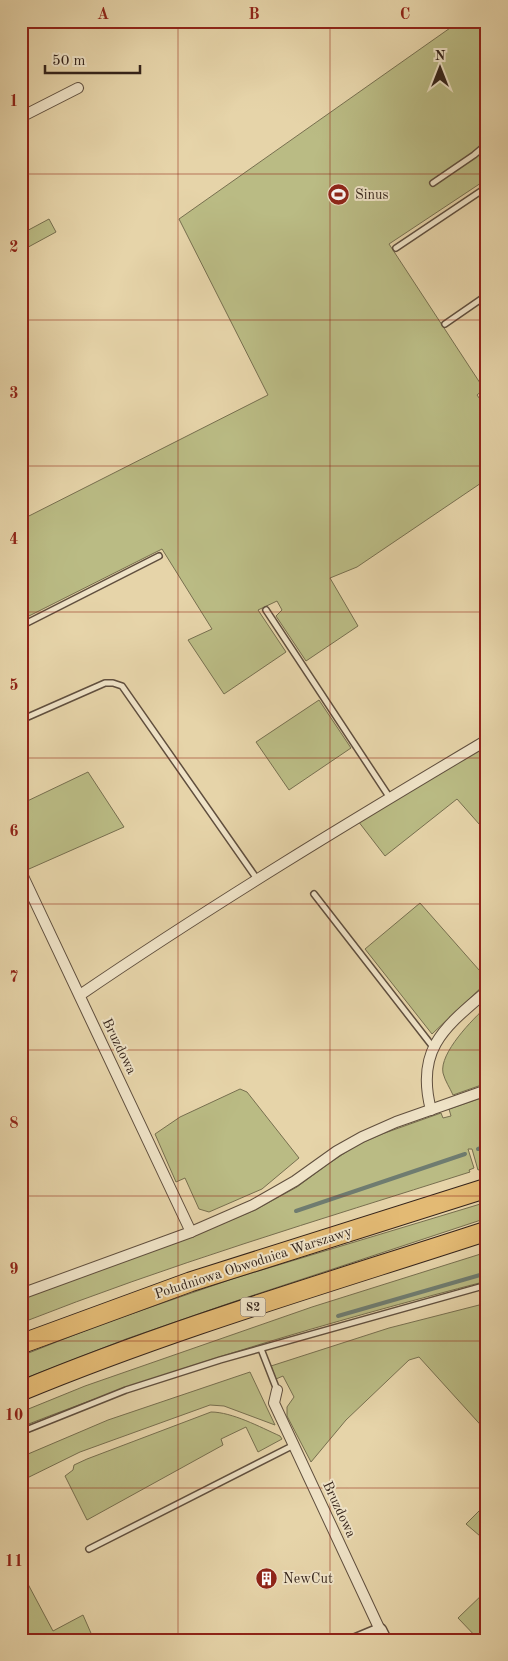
<svg xmlns="http://www.w3.org/2000/svg" width="508" height="1661" viewBox="0 0 508 1661" font-family="'Old Standard TT',serif">
<style>
.green{fill:#babb84;stroke:#776f4f}
.lines{fill:none;stroke-linecap:round;stroke-linejoin:round}
.stream{stroke:#6f7c70;stroke-width:4}
.service-casing{stroke:#604f3e;stroke-width:8}
.minor-casing{stroke:#604f3e;stroke-width:12}
.tertiary-casing{stroke:#604f3e;stroke-width:15}
.motorway-casing{stroke:#34231a;stroke-width:21}
.service{stroke:#efe3c7;stroke-width:5}
.minor{stroke:#efe3c7;stroke-width:10}
.tertiary{stroke:#efe3c7;stroke-width:12}
.motorway{stroke:#e3ba74;stroke-width:19}
.grid{fill:none;stroke:#8f2418;stroke-width:1;stroke-opacity:0.55}
.labels{text-anchor:middle;stroke-width:4;stroke-linejoin:round;paint-order:stroke}
.shield{fill:#efe3c7;stroke:#6c5d4e;stroke-width:1}
.shield-label{font-size:12px;font-weight:bold;fill:#34231a}
.poi-label{font-size:14px;fill:#34231a;stroke:#efe3c7;text-anchor:start}
.street-label{font-size:14px;fill:#34231a;stroke:#efe3c7}
.neatline{fill:none;stroke:#8f2418;stroke-width:2}
.grid-label{font-size:16px;text-anchor:middle;font-weight:bold;fill:#8f2418}
</style>
<rect width="100%" height="100%" fill="#e6d4a9"/>
<filter id="stains"><feTurbulence type="fractalNoise" baseFrequency=".004" numOctaves="4"/><feColorMatrix values="0 0 0 0 .2 0 0 0 0 .09 0 0 0 0 .02 0 0 0 .5 -.17"/></filter>
<radialGradient id="worn" r=".72"><stop offset=".6" stop-color="#630" stop-opacity="0"/><stop offset="1" stop-color="#630" stop-opacity=".3"/></radialGradient>
<g class="green">
<path d="M460,21H487V179L389,244L484,389L477,395L487,409V479L357,567L330,578L358,626L306,661L276,616L282,610L277,601L258,610L286,652L224,694L188,640L212,629L162,549L21,620V520L268,395L179,219Z"/>
<path d="M49,219L56,232L21,251V234Z"/>
<path d="M319,700L351,748L289,790L256,742Z"/>
<path d="M487,745V833L457,799L385,856L358,821Z"/>
<path d="M88,772L124,827L29,869L21,853V804Z"/>
<path d="M420,903L487,979V982L432,1034L365,949Z"/>
<path d="M487,1006V1083L453,1095C450,1088 445,1081 443,1073C439,1053 473,1019 487,1006Z"/>
<path d="M240,1089L247,1092L299,1158L262,1189L209,1212L199,1209L185,1178L176,1182L155,1134L180,1117Z"/>
<path d="M487,1096V1167L478,1170L472,1149H468L474,1168L469,1170L470,1172C319,1220 168,1265 21,1323V1299L111,1265L184,1240L255,1210L297,1187L328,1164L357,1145L382,1134L441,1113L443,1118L451,1116L449,1109Z"/>
<path d="M487,1202V1218L233,1302L126,1339L21,1380V1356L102,1324L232,1279Z"/>
<path d="M487,1252V1281C329,1322 173,1367 21,1427V1412L85,1386L312,1307Z"/>
<path d="M487,1303V1432L419,1357L409,1360L346,1420L311,1462L287,1416V1407L294,1397L283,1376L276,1379L271,1366L389,1328Z"/>
<path d="M250,1372L275,1425L224,1406L210,1405L80,1452L21,1481V1457L108,1420Z"/>
<path d="M211,1412C232,1412 260,1427 280,1436L282,1439L258,1452L246,1427L221,1439L223,1445L87,1520L65,1476L73,1470L74,1465L87,1459Z"/>
<path d="M487,1503V1542L466,1524Z"/>
<path d="M21,1571L53,1631L83,1615L94,1640H21Z"/>
<path d="M487,1590V1640H479L458,1618Z"/>
</g>
<g class="lines">
<g class="stream">
<path d="M478,1149L487,1146"/>
<path d="M296,1211L465,1154"/>
<path d="M338,1316L487,1273"/>
</g>
<defs>
<g id="service">
<path d="M433,183L474,155L487,144"/>
<path d="M396,248L487,187"/>
<path d="M445,324L487,295"/>
<path d="M266,610L390,798"/>
<path d="M21,626L159,556"/>
<path d="M21,720L105,683H113L122,686L257,879"/>
<path d="M314,894L433,1047"/>
<path d="M261,1349L277,1390"/>
<path d="M21,1432L126,1390L220,1360L487,1285"/>
<path d="M89,1549L294,1445"/>
</g>
<g id="minor">
<path d="M21,117L78,88"/>
<path d="M21,872L191,1232"/>
<path d="M80,995C212,905 349,822 487,740"/>
<path d="M431,1110C415,1049 445,1027 487,991"/>
<path d="M21,1294L191,1232L253,1205L295,1181L337,1151L362,1137L396,1122L487,1090"/>
<path d="M277,1390L274,1403L380,1630"/>
</g>
<path id="tertiary" d="M356,1640L380,1630L385,1640"/>
<g id="motorway">
<path d="M21,1344L190,1282L487,1188"/>
<path d="M21,1391C173,1328 331,1282 487,1231"/>
</g>
</defs>
<use href="#service" class="service-casing"/>
<use href="#minor" class="minor-casing"/>
<use href="#tertiary" class="tertiary-casing"/>
<use href="#motorway" class="motorway-casing"/>
<use href="#service" class="service"/>
<use href="#minor" class="minor"/>
<use href="#tertiary" class="tertiary"/>
<use href="#motorway" class="motorway"/>
</g>
<path class="grid" d="M178,21V1640M330,21V1640M21,174H487M21,320H487M21,466H487M21,612H487M21,758H487M21,904H487M21,1050H487M21,1196H487M21,1341H487M21,1488H487"/>
<defs>
<symbol id="stadium-disc" viewBox="-11 -11 22 22"><circle r="9.5" fill="#8f2418" stroke="#efe3c7"/><path d="M0-5a6.5 5 0 1 0 0 10a6.5 5 0 1 0 0-10ZM-3.5-1.8h7v3.6h-7Z" fill="#fff"/></symbol>
<symbol id="building-disc" viewBox="-11 -11 22 22"><circle r="9.5" fill="#8f2418" stroke="#efe3c7"/><path d="M-4-6H4V6H1V3H-1V6H-4ZM-2.5-4.3h1.7v1.8h-1.7ZM.8-4.3h1.7v1.8H.8ZM-2.5-1h1.7V.8h-1.7ZM.8-1h1.7V.8H.8Z" fill="#fff"/></symbol>
</defs>
<g fill-rule="evenodd">
<use href="#stadium-disc" x="326" y="182" width="25" height="25"/>
<use href="#building-disc" x="254" y="1566" width="25" height="25"/>
</g>
<g class="labels">
<rect class="shield" x="240.5" y="1297.5" width="25" height="19" rx="4"/>
<g class="shield-label">
<text x="253" y="1311">S2</text>
</g>
<g class="poi-label">
<text x="355" y="199">Sinus</text>
<text x="283" y="1583">NewCut</text>
</g>
<g class="street-label">
<text transform="translate(120 1046) rotate(64)" y="5">Bruzdowa</text>
<text transform="translate(253 1262) rotate(-18)" y="5">Południowa Obwodnica Warszawy</text>
<text transform="translate(340 1509) rotate(65)" y="5">Bruzdowa</text>
</g>
</g>
<rect width="508" height="1661" fill="none" stroke="#e6d4a9" stroke-width="55"/>
<g transform="translate(440 68)" stroke="#efe3c7" stroke-width="4" paint-order="stroke">
<path d="M0-4L9 19L0 12L-9 19Z" fill="#34231a"/>
<text y="-8" font-size="14" font-weight="bold" text-anchor="middle" fill="#34231a">N</text>
</g>
<path d="M45 65v8h95v-8" fill="none" stroke="#34231a" stroke-width="2.5"/>
<text x="52" y="65" font-size="15" fill="#34231a" stroke="#efe3c7" stroke-width="4" paint-order="stroke">50 m</text>
<rect x="28" y="28" width="452" height="1606" class="neatline"/>
<g class="grid-label">
<text x="103" y="19">A</text>
<text x="254" y="19">B</text>
<text x="405" y="19">C</text>
<text x="14" y="106">1</text>
<text x="14" y="252">2</text>
<text x="14" y="398">3</text>
<text x="14" y="544">4</text>
<text x="14" y="690">5</text>
<text x="14" y="836">6</text>
<text x="14" y="982">7</text>
<text x="14" y="1128">8</text>
<text x="14" y="1274">9</text>
<text x="14" y="1420">10</text>
<text x="14" y="1566">11</text>
</g>
<rect width="100%" height="100%" filter="url(#stains)"/>
<rect width="100%" height="100%" fill="url(#worn)"/>
</svg>
